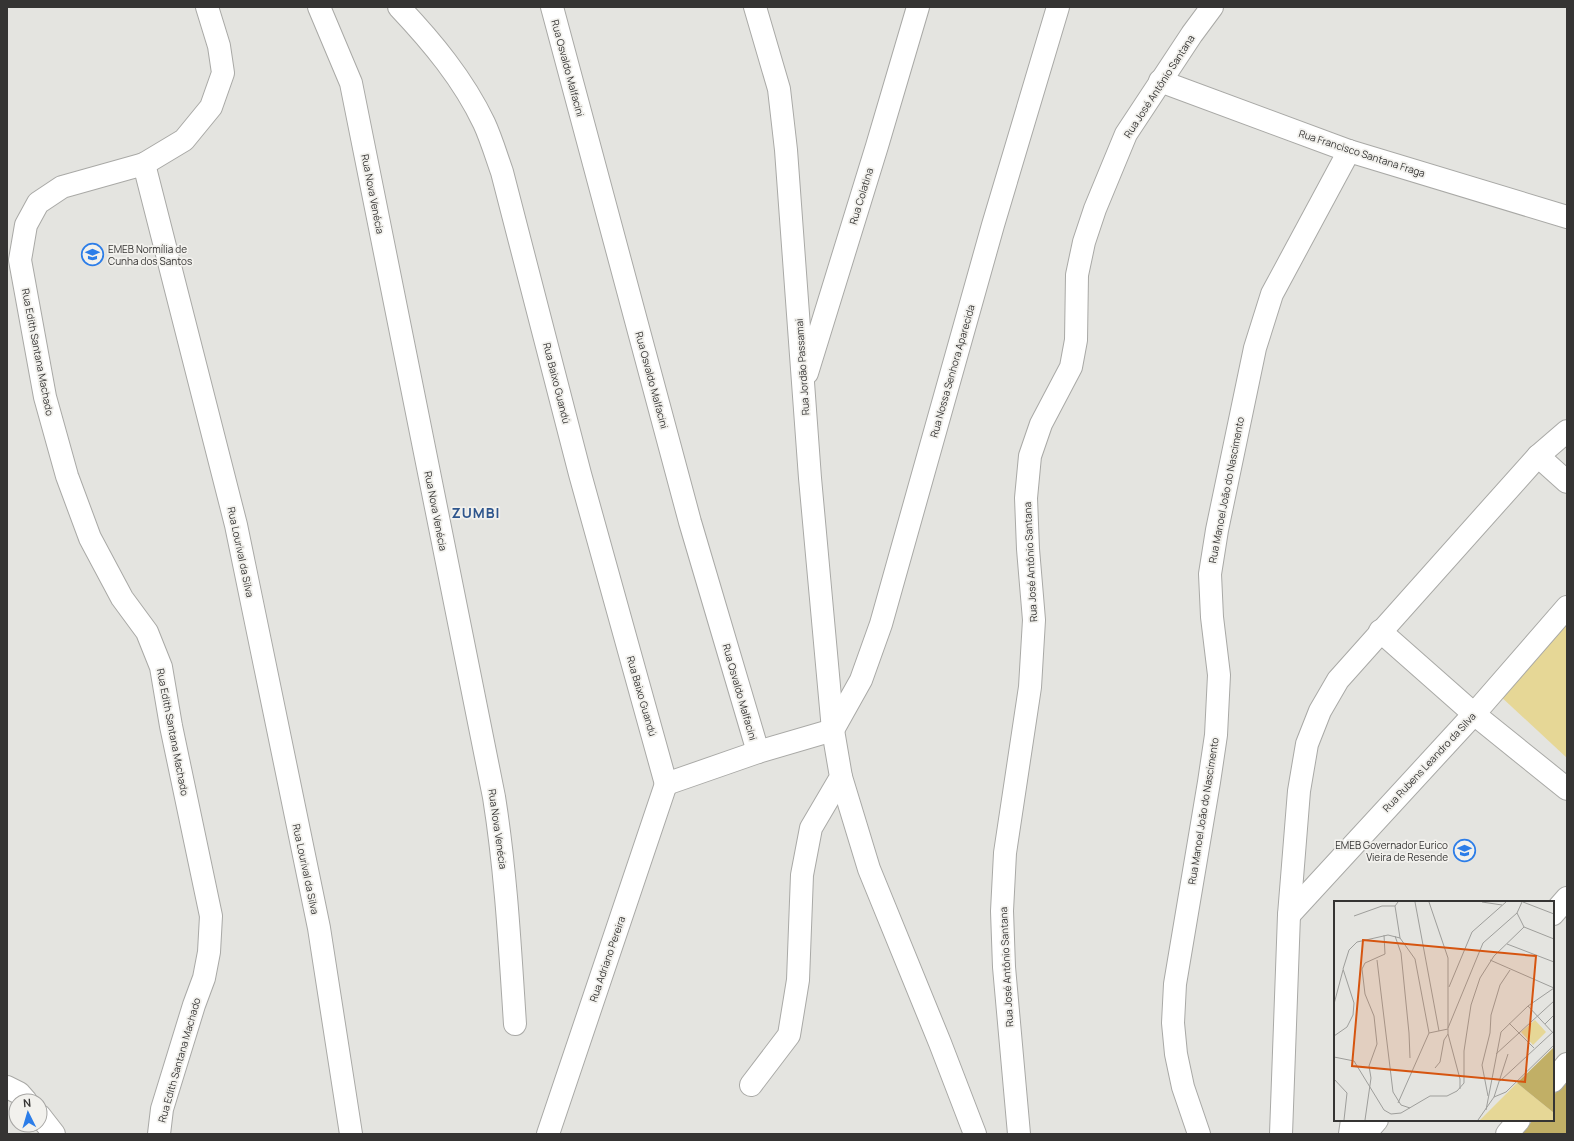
<svg xmlns="http://www.w3.org/2000/svg" width="1574" height="1141" viewBox="0 0 1574 1141" font-family="Manrope,sans-serif">
<style>
.green{fill:#e6d796}
.forest{fill:#c1af66}
.lines{fill:none;stroke-linecap:round;stroke-linejoin:round}
.minor-casing{stroke:#a9a9a6;stroke-width:24}
.minor{stroke:#fff;stroke-width:22}
.labels{text-anchor:middle;stroke-width:3.5;stroke-linejoin:round;paint-order:stroke}
.street-label{font-size:10px;fill:#353433;stroke:#f2f1ed}
.poi-label{font-size:10px;fill:#353433;stroke:#f2f1ed;text-anchor:start}
.district-label{font-size:14px;font-weight:bold;letter-spacing:1px;fill:#2f568d;stroke:#f2f1ed}
.inset-road{fill:none;stroke:#9e9e9b;stroke-width:1}
.view{fill:#d65510;fill-opacity:0.15;stroke:#d65510;stroke-width:2}
.inset-edge{fill:none;stroke:#353433;stroke-width:2}
</style>
<rect width="100%" height="100%" fill="#e4e4e0"/>
<path class="green" d="M1567,623V758L1498,694Z"/>
<path class="forest" d="M1567,1079V1134H1521L1533,1120H1553V1096Z"/>
<g class="lines">
<defs>
<g id="minor">
<path d="M319,7L351,83L494,797C506,872 510,948 515,1024"/>
<path d="M399,7C432,42 463,79 484,123C491,138 496,155 502,172L580,474L666,784"/>
<path d="M552,7L690,522L758,752"/>
<path d="M1160,81L1349,151L1567,217"/>
<path d="M144,164L236,525L319,928L351,1134"/>
<path d="M807,373L877,146L918,7"/>
<path d="M1538,456L1567,482"/>
<path d="M1380,631L1474,714L1567,789"/>
<path d="M833,730L861,680L881,624L993,225L1058,7"/>
<path d="M841,777L869,869L940,1043L975,1134"/>
<path d="M666,784L758,752L833,730"/>
<path d="M1553,914L1567,898"/>
<path d="M1289,915L1474,714L1567,607"/>
<path d="M1553,1081L1567,1064"/>
<path d="M751,1085L789,1035L798,980L802,875L811,828L841,777L833,730L810,478L786,150L779,89L755,7"/>
<path d="M7,1087L19,1093L26,1101"/>
<path d="M40,1116L54,1134"/>
<path d="M159,1134L162,1109L194,1005L204,978L209,952L211,916L171,726L161,667L147,632L122,598L90,538L67,476L45,397L20,260L26,225L38,203L62,187L144,164L184,140L211,107L223,73L219,46L207,7"/>
<path d="M548,1134L666,784"/>
<path d="M1019,1134L1004,967L1002,911L1005,853L1030,687L1034,620L1028,549L1026,498L1030,456L1041,424L1071,367L1076,340L1077,275L1084,242L1095,209L1126,134L1192,34L1212,7"/>
<path d="M1199,1134L1183,1087L1176,1054L1173,1023L1175,984L1209,782L1216,735L1219,675L1212,617L1210,574L1217,530L1255,348L1272,294L1349,151"/>
<path d="M1281,1134L1289,915L1299,791L1307,744L1320,711L1338,680L1538,456L1567,431"/>
<path d="M1350,1134L1352,1120"/>
<path d="M1365,1134L1377,1120"/>
<path d="M1507,1134L1519,1120"/>
</g>
</defs>
<use href="#minor" class="minor-casing"/>
<use href="#minor" class="minor"/>
</g>
<defs>
<symbol id="school-ring" viewBox="-11 -11 22 22"><circle r="9.5" fill="#f2f1ed" stroke="#2c7de8" stroke-width="1.5"/><path d="M0-5L7-2L0 1L-7-2ZM-4 1L0 2.5L4 1V4Q0 6-4 4Z" fill="#2c7de8"/></symbol>
</defs>
<g fill-rule="evenodd">
<use href="#school-ring" x="80" y="242" width="25" height="25"/>
<use href="#school-ring" x="1452" y="838" width="25" height="25"/>
</g>
<g class="labels">
<g class="street-label">
<text transform="translate(568 68) rotate(75)" y="4">Rua Osvaldo Malfacini</text>
<text transform="translate(1159 86) rotate(-57)" y="4">Rua José Antônio Santana</text>
<text transform="translate(1362 153) rotate(18)" y="4">Rua Francisco Santana Fraga</text>
<text transform="translate(373 194) rotate(79)" y="4">Rua Nova Venécia</text>
<text transform="translate(861 196) rotate(-73)" y="4">Rua Colatina</text>
<text transform="translate(38 352) rotate(79)" y="4">Rua Edith Santana Machado</text>
<text transform="translate(802 367) rotate(-94)" y="4">Rua Jordão Passamai</text>
<text transform="translate(952 371) rotate(-74)" y="4">Rua Nossa Senhora Aparecida</text>
<text transform="translate(652 380) rotate(75)" y="4">Rua Osvaldo Malfacini</text>
<text transform="translate(557 383) rotate(76)" y="4">Rua Baixo Guandú</text>
<text transform="translate(1226 490) rotate(-79)" y="4">Rua Manoel João do Nascimento</text>
<text transform="translate(436 511) rotate(79)" y="4">Rua Nova Venécia</text>
<text transform="translate(241 552) rotate(78)" y="4">Rua Lourival da Silva</text>
<text transform="translate(1030 562) rotate(-93)" y="4">Rua José Antônio Santana</text>
<text transform="translate(740 692) rotate(74)" y="4">Rua Osvaldo Malfacini</text>
<text transform="translate(642 696) rotate(74)" y="4">Rua Baixo Guandú</text>
<text transform="translate(173 732) rotate(79)" y="4">Rua Edith Santana Machado</text>
<text transform="translate(1429 762) rotate(-47)" y="4">Rua Rubens Leandro da Silva</text>
<text transform="translate(1203 811) rotate(-81)" y="4">Rua Manoel João do Nascimento</text>
<text transform="translate(498 829) rotate(82)" y="4">Rua Nova Venécia</text>
<text transform="translate(306 869) rotate(78)" y="4">Rua Lourival da Silva</text>
<text transform="translate(607 959) rotate(-71)" y="4">Rua Adriano Pereira</text>
<text transform="translate(1006 967) rotate(-93)" y="4">Rua José Antônio Santana</text>
<text transform="translate(179 1060) rotate(-74)" y="4">Rua Edith Santana Machado</text>
</g>
<g class="poi-label">
<text x="108" y="253">EMEB Normília de<tspan x="108" dy="12">Cunha dos Santos</tspan></text>
<text x="1448" y="849" text-anchor="end">EMEB Governador Eurico<tspan x="1448" dy="12">Vieira de Resende</tspan></text>
</g>
<g class="district-label">
<text x="476" y="518">ZUMBI</text>
</g>
</g>
<g transform="translate(1334 901)">
<rect width="220" height="220" fill="#e4e4e0"/>
<path d="M201,119L212,131L199,144L187,131ZM183,182L220,212V219H146Z" fill="#e6d796"/>
<path d="M220,146V212L183,182Z" fill="#c1af66"/>
<path class="inset-road" d="M64,1L61,5L66,37M81,1L105,130M95,1L114,57V133L110,139L106,161L101,167M148,1L168,4M189,1L220,13M183,12L190,26M20,15L48,5H61M190,26L220,38M61,35L67,52L75,132L76,157M173,43L220,61M43,59L59,191L67,204L76,207M156,59L220,87M115,86L138,31L172,1M0,103L9,69M194,105L220,133M175,122L200,147M211,123L220,114M114,127L149,42L183,12L188,1M95,132L114,128M114,133L126,178V188M0,135L13,126L19,114L20,102L9,68L15,49L23,41L54,34L66,37L81,58L95,132M162,153L220,100M0,156L20,160L50,209L57,213L67,212L96,195H113L123,190L130,182V150L137,104L146,77L160,55L190,26M0,178L13,192L10,219M166,180L220,130M154,195L148,164L156,132L157,114L166,84L176,69M160,196L172,191L220,144M64,202L95,132M152,209L167,131L194,105L220,87M31,219L37,177L35,165L43,143L40,115L31,93L28,68L31,62L51,53L50,34M144,219L160,196L174,153"/>
<path class="view" d="M29,39L202,55L191,181L18,165Z"/>
<rect width="220" height="220" class="inset-edge"/>
</g>
<rect width="1574" height="1141" fill="none" stroke="#353433" stroke-width="16"/>
<g transform="translate(28 1113) rotate(355)"><circle r="19" fill="#f2f1ed" stroke="#a6a5a3"/>
<path d="M0-3L7 15L0 10L-7 15Z" fill="#2c7de8"/>
<text y="-6" font-size="11" font-weight="bold" text-anchor="middle" fill="#353433">N</text>
</g>
</svg>
